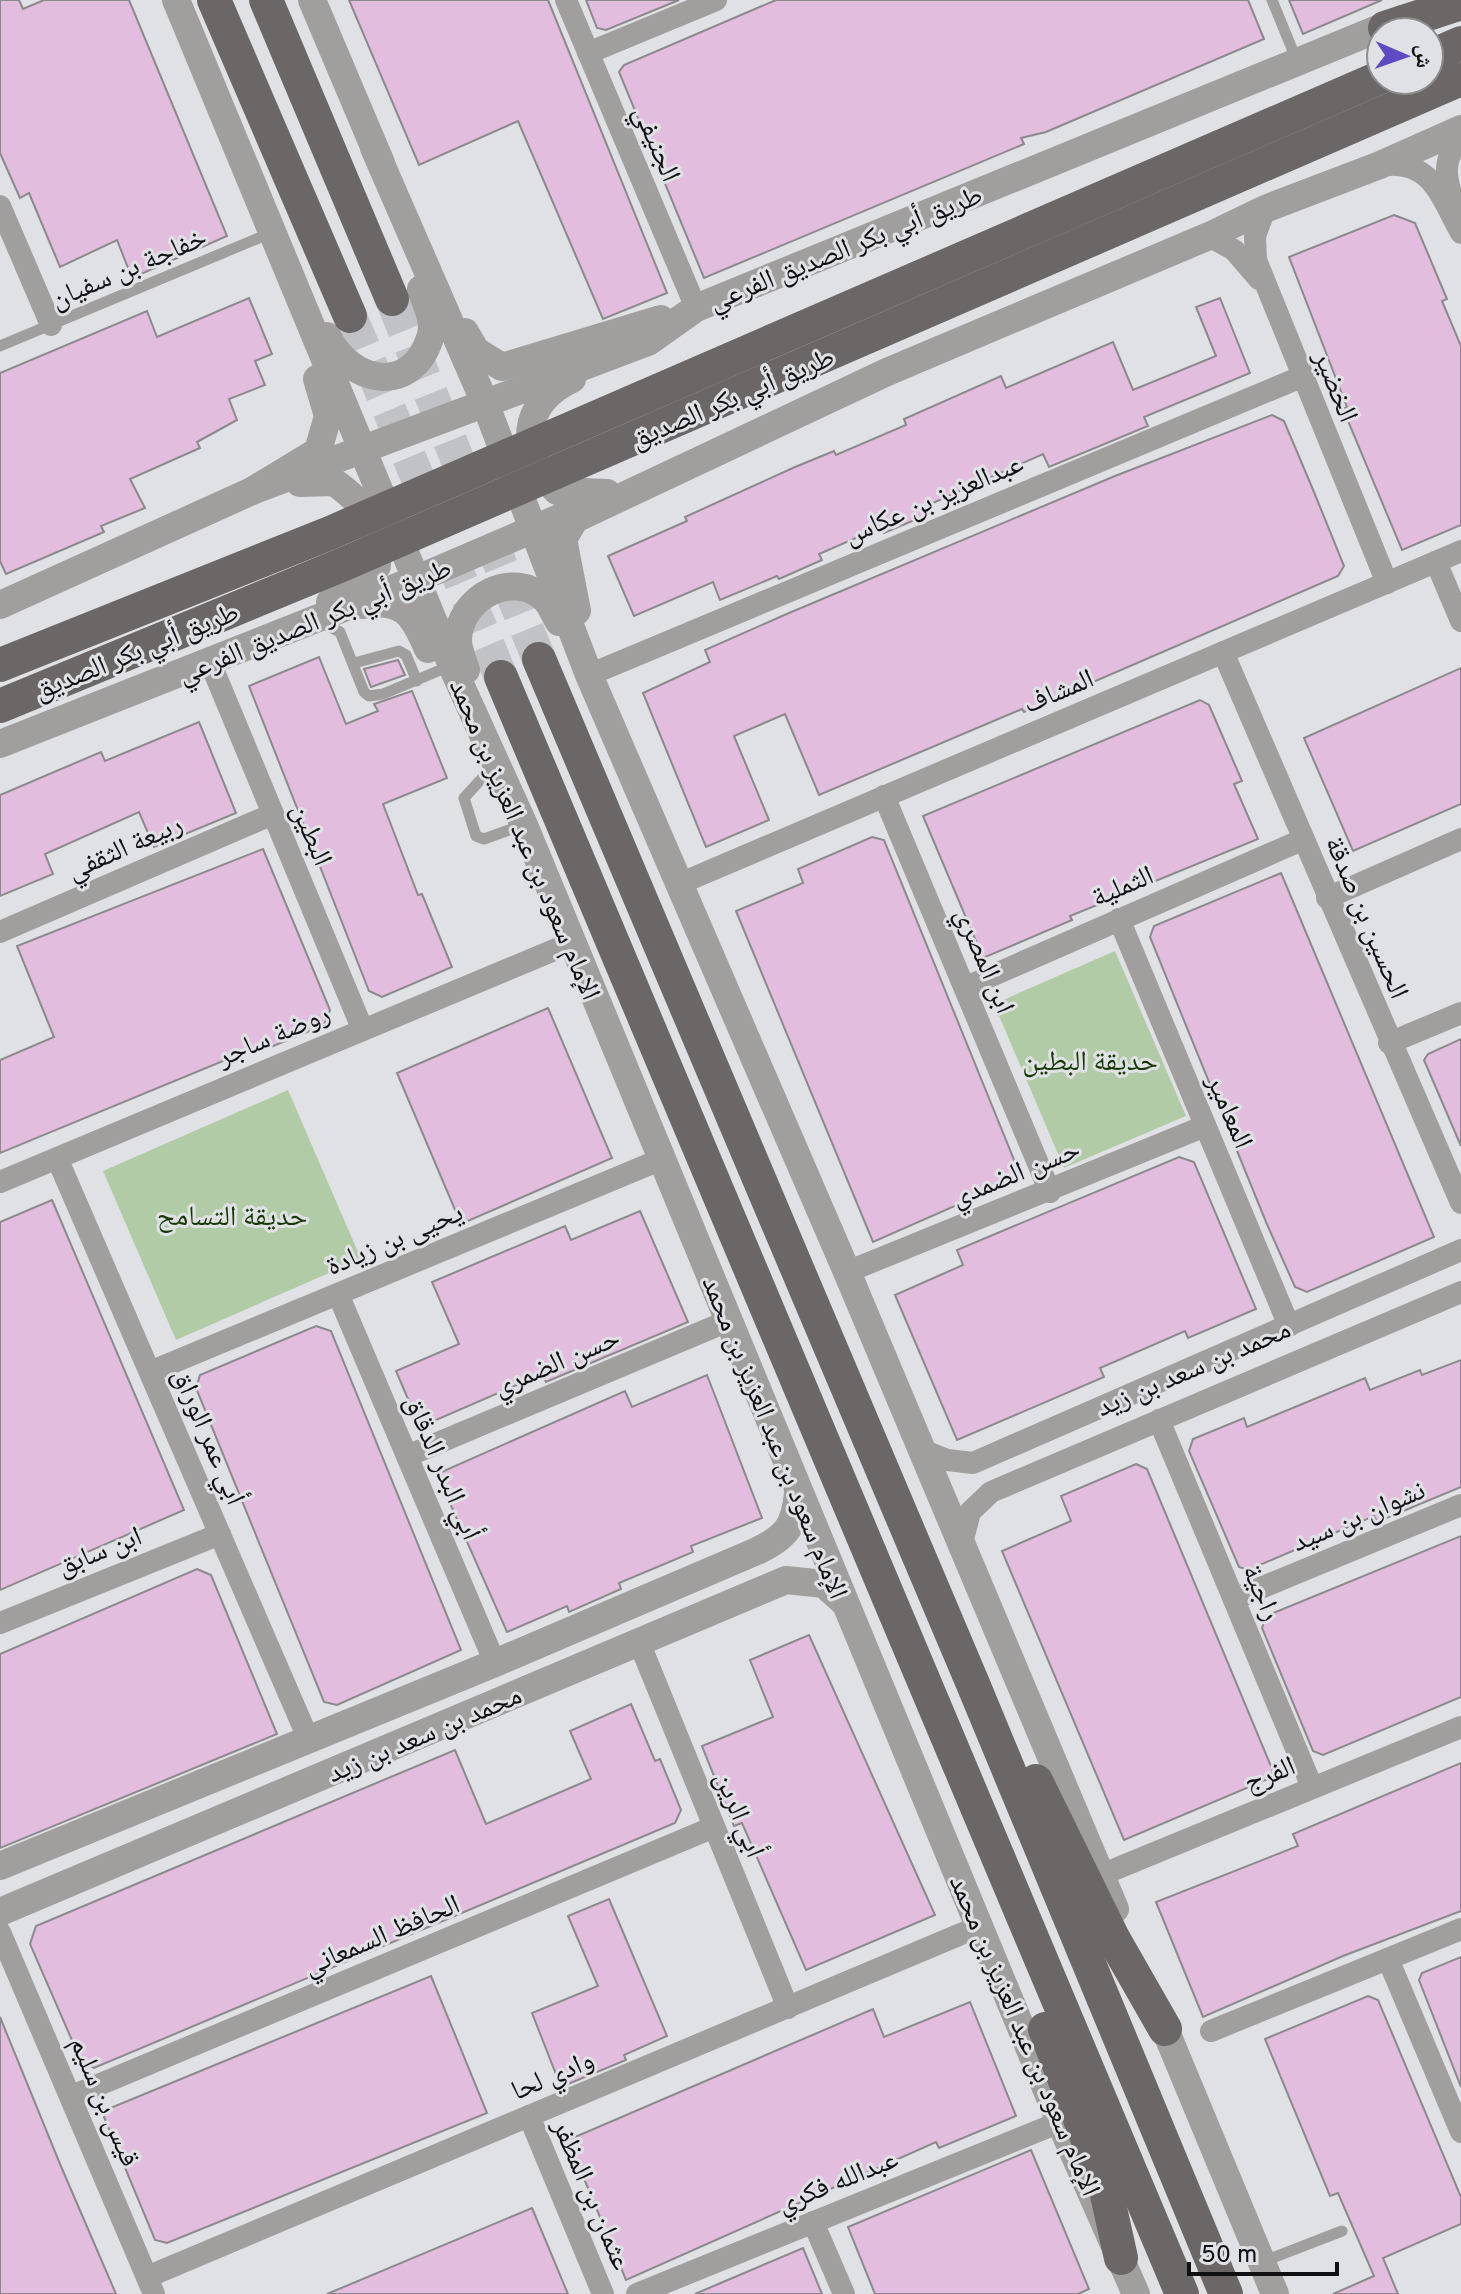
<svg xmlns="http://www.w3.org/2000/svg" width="1461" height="2294" viewBox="0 0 1461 2294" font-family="Overpass,'Noto Naskh Arabic',sans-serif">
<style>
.green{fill:#b1cba6}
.building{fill:#e2bddd;stroke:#8c898c;stroke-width:2}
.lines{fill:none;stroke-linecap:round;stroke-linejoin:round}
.primary-tunnel{stroke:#c1c2c5;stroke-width:34;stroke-dasharray:34 17;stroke-linecap:butt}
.service{stroke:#a19e9e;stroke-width:11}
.minor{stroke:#a19e9e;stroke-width:22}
.tertiary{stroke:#a19e9e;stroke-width:28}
.primary{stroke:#6b6767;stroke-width:34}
.primary-bridge{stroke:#6b6767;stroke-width:34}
.labels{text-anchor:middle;stroke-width:6;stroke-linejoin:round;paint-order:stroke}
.street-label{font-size:28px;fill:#101012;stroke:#e0e1e5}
.park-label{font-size:28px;fill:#163902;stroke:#e0e1e5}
</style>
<rect width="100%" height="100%" fill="#e0e1e5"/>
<g class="green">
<path d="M1115,951L1186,1116L1064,1168L994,1004Z"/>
<path d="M288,1090L361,1259L176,1340L103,1171Z"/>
</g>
<g class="building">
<path d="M0,0H19L23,9L44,0H129L227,236L132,278L117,240L60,267L29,193L20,198L0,153Z"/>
<path d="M349,0H548L667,293L603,319L518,121L419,165Z"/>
<path d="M586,0H679L606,30L597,28Z"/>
<path d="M776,0H1248L1264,39L1046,132L1021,138L1024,144L704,278L619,72L624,65Z"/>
<path d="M1289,0H1382L1303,34Z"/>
<path d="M1394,215L1415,223L1447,299L1442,301L1461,346V525L1402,550L1343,409L1347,407L1289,257Z"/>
<path d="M249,298L272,354L255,361L265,385L229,399L237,420L197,442L200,448L130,479L145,508L101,526L104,532L6,574L0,561V373L147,311L157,337Z"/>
<path d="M1220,298L1250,373L1144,417L1148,426L1049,467L1043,454L926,506L929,514L884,533L881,527L819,554L822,560L779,579L777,576L720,600L713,582L634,616L608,556L687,521L685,517L795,467L834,451L836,455L906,425L904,419L1001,376L1006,388L1113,342L1133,390L1216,356L1196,307Z"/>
<path d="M1272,415L1284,421L1314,492L1344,566L1338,576L1024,712L1022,709L819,795L785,714L734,736L769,820L706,847L643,693L710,662L705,650L789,613L1115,476Z"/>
<path d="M319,657L346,724L378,711L374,704L412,691L447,778L383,804L418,895L422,894L452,967L382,997L369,991L249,686Z"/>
<path d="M398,660L405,675L371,687L364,669Z"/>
<path d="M1461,668V804L1353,851L1304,738Z"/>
<path d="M1200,700L1209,705L1242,781L1234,784L1258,839L1070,916L1072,920L983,958L923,816Z"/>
<path d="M199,722L236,813L154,847L139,812L45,854L53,874L0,896V795L101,752L105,761Z"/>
<path d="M872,837L884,840L1019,1172L1014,1180L873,1242L736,911L803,883L798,869Z"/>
<path d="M263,849L330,1010L324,1025L259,1052L257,1047L0,1153V1060L54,1037L17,946Z"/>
<path d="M1281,873L1434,1237L1307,1292L1295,1287L1266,1222L1150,937L1154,926Z"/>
<path d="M548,1008L612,1158L461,1224L397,1073Z"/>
<path d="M1461,1039V1146L1424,1060L1428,1054Z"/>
<path d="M1179,1157L1194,1162L1256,1309L1188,1338L1185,1331L1100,1368L1104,1377L957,1440L895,1295L963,1265L957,1250Z"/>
<path d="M52,1200L184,1510L0,1590V1222Z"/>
<path d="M640,1211L688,1322L546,1382L542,1374L420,1427L396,1371L459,1344L432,1282L565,1226L571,1240Z"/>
<path d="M316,1326L331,1331L461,1650L337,1705L324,1702L196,1388L200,1375Z"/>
<path d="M1461,1360V1487L1377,1522L1374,1516L1248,1570L1239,1567L1189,1451L1193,1439L1244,1418L1247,1427L1365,1378L1370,1390L1420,1370L1422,1375Z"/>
<path d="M707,1375L762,1518L691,1546L693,1552L619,1583L621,1589L569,1612L567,1606L507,1632L437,1474L625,1391L632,1407Z"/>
<path d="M1136,1464L1147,1469L1273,1771L1268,1779L1124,1840L1002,1551L1071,1521L1061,1496Z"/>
<path d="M1461,1536V1697L1323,1755L1313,1751L1262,1628L1266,1616Z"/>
<path d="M197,1569L211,1575L277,1734L0,1848V1654Z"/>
<path d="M809,1635L935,1915L806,1970L742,1823L734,1826L702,1746L773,1717L750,1660Z"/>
<path d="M631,1704L655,1761L660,1759L681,1810L675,1823L94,2068L81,2061L30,1944L36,1926L455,1750L486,1824L591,1779L570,1731Z"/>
<path d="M1461,1763V1911L1343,1956L1203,2017L1156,1902L1298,1846L1293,1834Z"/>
<path d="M609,1899L667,2036L624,2055L626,2060L561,2087L532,2013L598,1986L568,1916Z"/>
<path d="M1461,1957V2087L1419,1980L1422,1973Z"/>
<path d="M431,1976L487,2113L167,2243L155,2240L104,2117L108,2109Z"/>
<path d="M1368,1996L1378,2000L1461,2197V2224L1383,2258L1398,2294H1333L1374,2276L1338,2193L1330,2196L1265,2039Z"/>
<path d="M970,2002L1016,2116L939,2148L936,2142L626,2280L568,2140L873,2009L884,2037Z"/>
<path d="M0,2017L60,2164L116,2294H0Z"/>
<path d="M1031,2150L1089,2289L1078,2294H875L848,2227Z"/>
<path d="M532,2208L568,2294H327Z"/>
<path d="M803,2248L822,2294H695L723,2282Z"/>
</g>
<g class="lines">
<g class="primary-tunnel">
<path d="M392,299L539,659"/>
<path d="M350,316L501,677"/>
</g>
<g class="service">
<path d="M1272,0L1297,61"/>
<path d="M0,346L273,232"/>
<path d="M320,622L340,632L364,692L369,696L383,694L438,671"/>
<path d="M354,663L399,651L406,655L417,681"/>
<path d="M496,763L464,798L476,836L484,839L523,825"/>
<path d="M1262,2262L1342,2231"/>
</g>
<g class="minor">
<path d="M566,0L696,308"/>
<path d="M588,53L716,0"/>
<path d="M1386,165C1432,161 1441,197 1461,233"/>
<path d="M0,206L51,325"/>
<path d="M1456,208C1445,178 1441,162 1461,136"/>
<path d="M1265,209L1255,236L1256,260L1387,583"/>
<path d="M1209,236L1234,250L1259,279"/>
<path d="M1436,562L1461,621"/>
<path d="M1223,652L1461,1203"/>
<path d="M210,662L362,1028"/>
<path d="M589,675L1301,377"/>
<path d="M884,796L1050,1192"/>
<path d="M679,884L1461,551"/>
<path d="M1327,898L1461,839"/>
<path d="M1119,919L1289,1326"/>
<path d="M0,932L273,814"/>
<path d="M966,987L1302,840"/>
<path d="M1389,1043L1461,1013"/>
<path d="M57,1158L308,1738"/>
<path d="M0,1182L571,943"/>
<path d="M847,1272L1205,1126"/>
<path d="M338,1294L495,1663"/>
<path d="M150,1372L662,1159"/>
<path d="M1159,1420L1312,1787"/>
<path d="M922,1450L947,1460L973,1463L1461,1250"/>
<path d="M407,1456L728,1321"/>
<path d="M962,1543L970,1512L991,1492L1461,1292"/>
<path d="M1234,1599L1461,1505"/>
<path d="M0,1623L220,1534"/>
<path d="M639,1642L788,2008"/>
<path d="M1101,1875L1461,1727"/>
<path d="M0,1932L154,2294"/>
<path d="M1388,1959L1461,2132"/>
<path d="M1211,2031L1461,1929"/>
<path d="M72,2096L714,1827"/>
<path d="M529,2116L603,2294"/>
<path d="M813,2222L844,2294"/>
<path d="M147,2277L980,1926"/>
<path d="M637,2294L1060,2122"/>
</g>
<g class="tertiary">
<path d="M176,0L455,673L524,825L1060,2122L1136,2294"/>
<path d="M312,0L381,163"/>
<path d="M374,148L485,403L589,675L847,1272L1115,1909"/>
<path d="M465,332L476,351L502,367L661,319"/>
<path d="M327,336C351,384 411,396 430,338C436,322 426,304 421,289"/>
<path d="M572,379C520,404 518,453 557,491L607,493"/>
<path d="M300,483L334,482C368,506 378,524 377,566L330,602"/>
<path d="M252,491L648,342L696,308L1402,19"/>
<path d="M0,605L252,491L318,451L328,416L317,379"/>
<path d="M362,605C404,598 413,614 428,649"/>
<path d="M577,611L563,539L575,519L887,372L1209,236L1265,209L1380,165L1461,129"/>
<path d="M466,670C463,661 458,649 458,640C459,597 514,568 546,600C551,605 555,616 559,622"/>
<path d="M0,744L417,579L585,507"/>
<path d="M0,1866L495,1663L757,1551C787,1537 795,1525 798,1493"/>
<path d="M0,1912L786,1580L824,1584L844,1602"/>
<path d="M1157,2010L1275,2294"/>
</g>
<g class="primary">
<path d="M214,0L350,316"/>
<path d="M266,0L392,299"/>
<path d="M1385,28L1461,3"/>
<path d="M1429,57L1461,43"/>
<path d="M539,659L973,1684L1226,2294"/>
<path d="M501,677L1182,2294"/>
<path d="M1036,1781L1113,1938L1165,2029"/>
<path d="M1045,2029L1104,2181L1121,2258"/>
</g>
<g class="primary-bridge">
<path d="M0,665L330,533L1381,77"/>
<path d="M0,706L344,564L1461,79"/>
</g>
</g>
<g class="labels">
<g class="street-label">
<text transform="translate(658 143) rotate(67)" y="10">الجنيفي</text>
<text transform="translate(845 247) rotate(-22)" y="10">طريق أبي بكر الصديق الفرعي</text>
<text transform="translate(128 267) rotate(-23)" y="10">خفاجة بن سفيان</text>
<text transform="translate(1337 386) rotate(68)" y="10">الخضير</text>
<text transform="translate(732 397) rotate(-23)" y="10">طريق أبي بكر الصديق</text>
<text transform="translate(933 498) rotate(-23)" y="10">عبدالعزيز بن عكاس</text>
<text transform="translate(314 620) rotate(-22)" y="10">طريق أبي بكر الصديق الفرعي</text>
<text transform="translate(136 650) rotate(-22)" y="10">طريق أبي بكر الصديق</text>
<text transform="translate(1058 690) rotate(-23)" y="10">المشاف</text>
<text transform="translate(313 834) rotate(67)" y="10">البطين</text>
<text transform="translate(526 839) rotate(67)" y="10">الإمام سعود بن عبد العزيز بن محمد</text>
<text transform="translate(124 846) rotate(-24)" y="10">ربيعة الثقفي</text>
<text transform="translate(1122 885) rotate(-23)" y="10">الثملية</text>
<text transform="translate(1368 917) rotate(67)" y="10">الحسين بن صدقة</text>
<text transform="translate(986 960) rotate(67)" y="10">ابن المصري</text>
<text transform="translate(273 1034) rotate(-23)" y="10">روضة ساجر</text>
<text transform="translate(1231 1111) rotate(67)" y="10">المعامير</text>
<text transform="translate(1015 1172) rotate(-22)" y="10">حسن الضمدي</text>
<text transform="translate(394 1238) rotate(-23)" y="10">يحيى بن زيادة</text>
<text transform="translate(556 1361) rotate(-23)" y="10">حسن الضمري</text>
<text transform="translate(1193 1367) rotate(-23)" y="10">محمد بن سعد بن زيد</text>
<text transform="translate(210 1436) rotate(67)" y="10">أبي عمر الوراق</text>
<text transform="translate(776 1437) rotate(68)" y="10">الإمام سعود بن عبد العزيز بن محمد</text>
<text transform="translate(444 1467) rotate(67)" y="10">أبي البدر الدقاق</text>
<text transform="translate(1358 1515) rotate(-23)" y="10">نشوان بن سيد</text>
<text transform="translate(99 1550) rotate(-22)" y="10">ابن سابق</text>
<text transform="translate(1263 1592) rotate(67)" y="10">راجية</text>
<text transform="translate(424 1733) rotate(-23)" y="10">محمد بن سعد بن زيد</text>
<text transform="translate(1269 1773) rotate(-22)" y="10">الفرج</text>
<text transform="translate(741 1814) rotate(68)" y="10">أبي الرين</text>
<text transform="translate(381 1934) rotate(-23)" y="10">الحافظ السمعاني</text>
<text transform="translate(1026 2035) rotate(67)" y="10">الإمام سعود بن عبد العزيز بن محمد</text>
<text transform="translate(552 2074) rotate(-23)" y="10">وادي لحا</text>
<text transform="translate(106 2101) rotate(67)" y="10">قيس بن سليم</text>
<text transform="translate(837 2180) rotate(-22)" y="10">عبدالله فكري</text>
<text transform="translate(593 2194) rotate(67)" y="10">عثمان بن المظفر</text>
</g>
<g class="park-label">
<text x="1090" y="1070">حديقة البطين</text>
<text x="232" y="1225">حديقة التسامح</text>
</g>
</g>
<g transform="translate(1405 56) rotate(92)"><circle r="38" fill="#e0e1e5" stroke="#8d8d91" stroke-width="2"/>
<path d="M0-6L14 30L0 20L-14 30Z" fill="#5f4ac3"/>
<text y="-12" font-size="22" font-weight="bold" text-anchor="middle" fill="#101012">ش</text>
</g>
<path d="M1189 2262v12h148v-12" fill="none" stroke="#101012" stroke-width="4"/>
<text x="1201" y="2262" font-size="24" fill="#101012" stroke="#e0e1e5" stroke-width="6" paint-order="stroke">50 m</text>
</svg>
